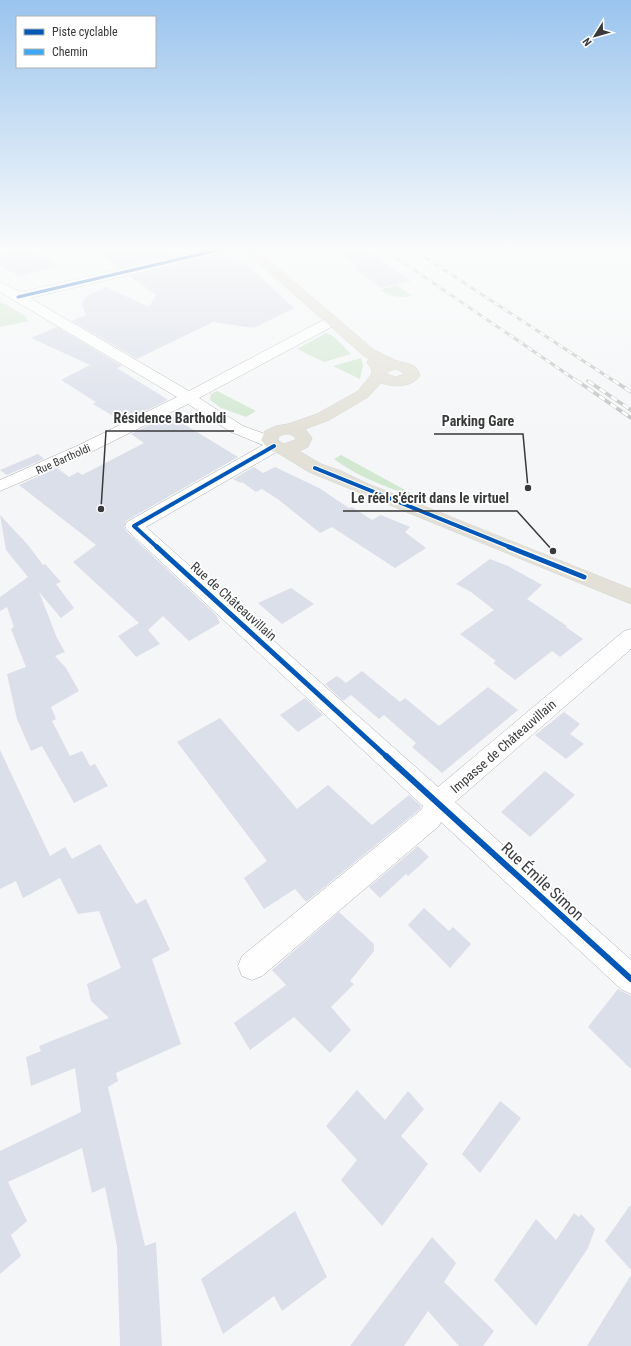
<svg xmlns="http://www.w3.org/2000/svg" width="631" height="1346" viewBox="0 0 631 1346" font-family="'Roboto Condensed',sans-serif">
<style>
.green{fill:#d2e8d1}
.building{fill:#dbdfea}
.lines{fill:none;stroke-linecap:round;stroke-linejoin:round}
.pedestrian-casing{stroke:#acadae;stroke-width:1}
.minor-casing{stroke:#acadae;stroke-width:1}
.primary-casing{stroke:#d3d4d4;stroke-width:1}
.pedestrian{fill:#fefefe;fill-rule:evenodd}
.minor{fill:#fefefe;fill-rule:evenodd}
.primary{fill:#e3e1d7;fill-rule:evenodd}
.rail-far1-casing{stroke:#c1c2c2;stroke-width:3}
.rail-casing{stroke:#c1c2c2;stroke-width:3.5}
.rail-far1{stroke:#fff;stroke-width:2;stroke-dasharray:5.5;stroke-linecap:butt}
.rail{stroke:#fff;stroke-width:2.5;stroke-dasharray:7;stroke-linecap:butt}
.cycleway-far3-casing{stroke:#fff;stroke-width:4.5}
.cycleway-far2-casing{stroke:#fff;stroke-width:6}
.cycleway-far1-casing{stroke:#fff;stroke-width:8}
.cycleway-casing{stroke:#fff;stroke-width:8}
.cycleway-far3{stroke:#0057b8;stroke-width:3}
.cycleway-far2{stroke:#0057b8;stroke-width:4}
.cycleway-far1{stroke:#0057b8;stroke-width:5}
.cycleway{stroke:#0057b8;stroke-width:6}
.labels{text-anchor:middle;stroke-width:3.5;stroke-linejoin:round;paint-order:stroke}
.far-street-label{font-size:11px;fill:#38393a;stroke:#fff}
.street-label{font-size:13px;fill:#38393a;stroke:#fff}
.near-street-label{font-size:16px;fill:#38393a;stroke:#fff}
.leader{fill:none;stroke:#38393a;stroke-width:1.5}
.callout-dot{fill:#38393a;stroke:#fff;stroke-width:1.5}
.callout-label{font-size:14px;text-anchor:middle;font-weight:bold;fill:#38393a;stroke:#fff;stroke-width:3.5;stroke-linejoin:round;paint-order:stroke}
</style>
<rect width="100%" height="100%" fill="#f5f6f7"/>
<g class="green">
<path d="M397,285L412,296C398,298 391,297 380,290Z"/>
<path d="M0,301L25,316L28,321L0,327Z"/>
<path d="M326,333L333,336L351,354L324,362L297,349Z"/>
<path d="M361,358L363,365L360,379L333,366Z"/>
<path d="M217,391L256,411L246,417L221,408L210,400L211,394Z"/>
<path d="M341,455L429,503C397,490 362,480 334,459Z"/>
</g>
<g class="building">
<path d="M25,248L60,265L19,276L0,266V255Z"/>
<path d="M90,248H120L179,254L119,268Z"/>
<path d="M332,248H364L411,281L381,288L356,269L359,268Z"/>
<path d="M209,258L237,261L245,263L294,308L254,328L213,322L137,359L72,321L86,315L82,304L87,296L106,287L149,307L156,295L130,276Z"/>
<path d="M57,327L122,366L117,368L168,400L117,425L112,422L118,419L93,404L96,402L61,380L90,365L31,338Z"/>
<path d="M169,415L238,457L126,521L124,527L126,531L216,615L220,623L189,641L163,616L148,630L160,644L136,657L118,636L139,623L73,562L96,545L19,485L57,468L69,477L78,472L82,475L144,443L131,434Z"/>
<path d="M38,454L44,459L7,475L0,470Z"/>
<path d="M254,467L263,473L275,467L319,488L349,508L352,507L372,520L381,515L410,527L405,532L426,548L395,568L332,527L320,533L279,500L262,489L256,492L242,482L241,483L233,479Z"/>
<path d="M0,515L28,545L43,565L45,564L61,582L56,584L74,608L61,618L39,592L57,638L65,652L55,656L66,668L79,691L51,707L56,719L52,721L70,756L82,751L90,766L95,764L108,786L74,803L42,746L31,751L17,719L7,674L26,667L11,629L14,627L7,607L0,611V597L28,577L6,550Z"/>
<path d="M490,559L508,566L542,585L527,599L567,626L566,627L583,639L560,657L552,651L515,680L493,663L496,661L460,634L494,610L471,592L456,584Z"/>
<path d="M291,588L314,604L282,624L258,603Z"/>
<path d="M362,671L400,702L405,698L439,726L488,687L518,710L442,773L412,747L416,743L384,715L379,719L351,695L343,701L325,684L337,676L346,683Z"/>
<path d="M305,698L323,715L298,732L280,715Z"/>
<path d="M564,712L580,724L570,734L584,744L566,759L535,735Z"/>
<path d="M220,718L297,809L328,785L372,825L409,795L421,806L420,809L306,902L295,889L264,909L244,878L267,861L177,742Z"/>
<path d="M0,750L50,856L65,847L72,859L100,844L136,904L146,899L170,950L152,959L181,1044L116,1073L118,1081L108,1087L145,1246L156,1242L162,1346H120L117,1246L105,1187L92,1193L82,1148L8,1182L27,1221L11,1235L21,1256L0,1274V1151L81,1112L75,1068L31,1086L26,1057L41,1051L39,1046L109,1018L91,1001L87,984L121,968L99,911L78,914L60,878L23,898L16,881L0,889Z"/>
<path d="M545,771L575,795L530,837L501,812Z"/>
<path d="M418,846L429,857L408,876L406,874L380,898L369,887Z"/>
<path d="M424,908L449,931L453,927L471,944L450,968L408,925Z"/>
<path d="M339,912L374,944V951L350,981L354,984L331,1007L351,1030L330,1053L294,1017L250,1050L234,1023L286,985L272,970Z"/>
<path d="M618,989L631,996V1069L588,1027Z"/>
<path d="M357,1090L385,1120L408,1091L424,1109L401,1136L428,1164L382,1226L341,1180L357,1160L326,1126Z"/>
<path d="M500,1101L521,1118L480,1173L462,1154Z"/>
<path d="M631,1204V1270L605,1241Z"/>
<path d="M295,1211L327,1277L282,1311L274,1296L223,1334L201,1279Z"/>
<path d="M574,1213L579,1217L581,1214L595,1229L588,1248L536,1326L494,1280L536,1219L556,1240Z"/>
<path d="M432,1237L456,1263L444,1282L494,1331L483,1346H459L428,1311L404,1346H350Z"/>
<path d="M631,1275V1346H587Z"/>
</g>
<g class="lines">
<defs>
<path id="pedestrian" d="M0,248H7L5,251L0,252Z"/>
<path id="minor" d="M213,248H233L231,251L227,252L30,298L189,391L327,318L332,317L337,318L339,321L337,324L199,398L243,426L276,438L282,446L280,450L146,527L438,787L624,631L631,629V649L455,802L631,960V994L621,989L441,822L439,826L262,976L252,980L242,976L238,966L242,956L421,810L423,806L127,530L125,526L127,522L263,445L231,432L188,404L91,452L0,491V480L79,445L177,397L0,292V282L20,292Z"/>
<path id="primary" d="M242,248H255L374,350C381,353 388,357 395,360C405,364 417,362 420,376C411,388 393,387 381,383L368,397L329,420L305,429L312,438L308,447L299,451L321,464L341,471L366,483L631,589V604L309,472L278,453L269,450L261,440L265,431L276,426L288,424L317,414L358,391L371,375L372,370L367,362L369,359L364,356ZM396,369L402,372L404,374L396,377L387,374V372ZM285,434H290L296,438L295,440L284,444L278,441V437Z"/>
</defs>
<use href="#pedestrian" class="pedestrian-casing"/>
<use href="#minor" class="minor-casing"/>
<use href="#primary" class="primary-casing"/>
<use href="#pedestrian" class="pedestrian"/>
<use href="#minor" class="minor"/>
<use href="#primary" class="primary"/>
<defs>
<g id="rail-far1">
<path d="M382,248L577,381"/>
<path d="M411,248L614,381"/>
</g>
<g id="rail">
<path d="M576,380L631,418"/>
<path d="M613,380L631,392"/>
<path d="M588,381L631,410"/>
</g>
</defs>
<use href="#rail-far1" class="rail-far1-casing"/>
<use href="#rail" class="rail-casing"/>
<use href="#rail-far1" class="rail-far1"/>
<use href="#rail" class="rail"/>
<defs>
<path id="cycleway-far3" d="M18,297L227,248"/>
<g id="cycleway-far2">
<path d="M315,468L512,548"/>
<path d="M158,548L134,526L274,446"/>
</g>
<g id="cycleway-far1">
<path d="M157,547L387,757"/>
<path d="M509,547L584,577"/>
</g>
<path id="cycleway" d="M386,756L631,979"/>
</defs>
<use href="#cycleway-far3" class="cycleway-far3-casing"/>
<use href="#cycleway-far2" class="cycleway-far2-casing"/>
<use href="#cycleway-far1" class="cycleway-far1-casing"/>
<use href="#cycleway" class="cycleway-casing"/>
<use href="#cycleway-far3" class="cycleway-far3"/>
<use href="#cycleway-far2" class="cycleway-far2"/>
<use href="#cycleway-far1" class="cycleway-far1"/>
<use href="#cycleway" class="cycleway"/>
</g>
<linearGradient id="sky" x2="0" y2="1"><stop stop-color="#9ac4ee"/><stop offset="0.57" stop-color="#fafbfb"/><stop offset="1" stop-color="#fafbfb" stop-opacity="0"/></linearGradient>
<rect width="631" height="436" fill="url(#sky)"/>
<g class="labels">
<g class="far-street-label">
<text transform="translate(63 459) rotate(-24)" y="4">Rue Bartholdi</text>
</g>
<g class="street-label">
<text transform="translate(234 601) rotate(42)" y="5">Rue de Châteauvillain</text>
<text transform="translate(503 746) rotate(-41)" y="5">Impasse de Châteauvillain</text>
</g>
<g class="near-street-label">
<text transform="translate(543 881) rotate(43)" y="6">Rue Émile Simon</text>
</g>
</g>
<path class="leader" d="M101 509L106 431H234M528 488L523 434H434M553 551L517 511H343"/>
<g class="callout-dot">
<circle cx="101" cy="509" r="4"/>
<circle cx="528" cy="488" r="4"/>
<circle cx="553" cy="551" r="4"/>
</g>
<g class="callout-label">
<text x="170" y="423">Résidence Bartholdi</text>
<text x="478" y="426">Parking Gare</text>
<text x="430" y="503">Le réel s'écrit dans le virtuel</text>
</g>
<rect x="16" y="16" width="140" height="52" fill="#ffffff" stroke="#afb0b0"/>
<rect x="24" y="29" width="20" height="6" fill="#0057b8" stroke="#afb0b0"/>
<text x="52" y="36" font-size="12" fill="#38393a">Piste cyclable</text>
<rect x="24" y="49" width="20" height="6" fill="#3fa9f5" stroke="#afb0b0"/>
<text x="52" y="56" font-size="12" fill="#38393a">Chemin</text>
<g transform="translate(595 36) rotate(233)" stroke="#ffffff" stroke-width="3" paint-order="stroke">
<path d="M0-3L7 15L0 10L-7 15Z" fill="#38393a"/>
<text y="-6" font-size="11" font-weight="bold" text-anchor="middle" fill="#38393a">N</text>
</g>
</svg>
